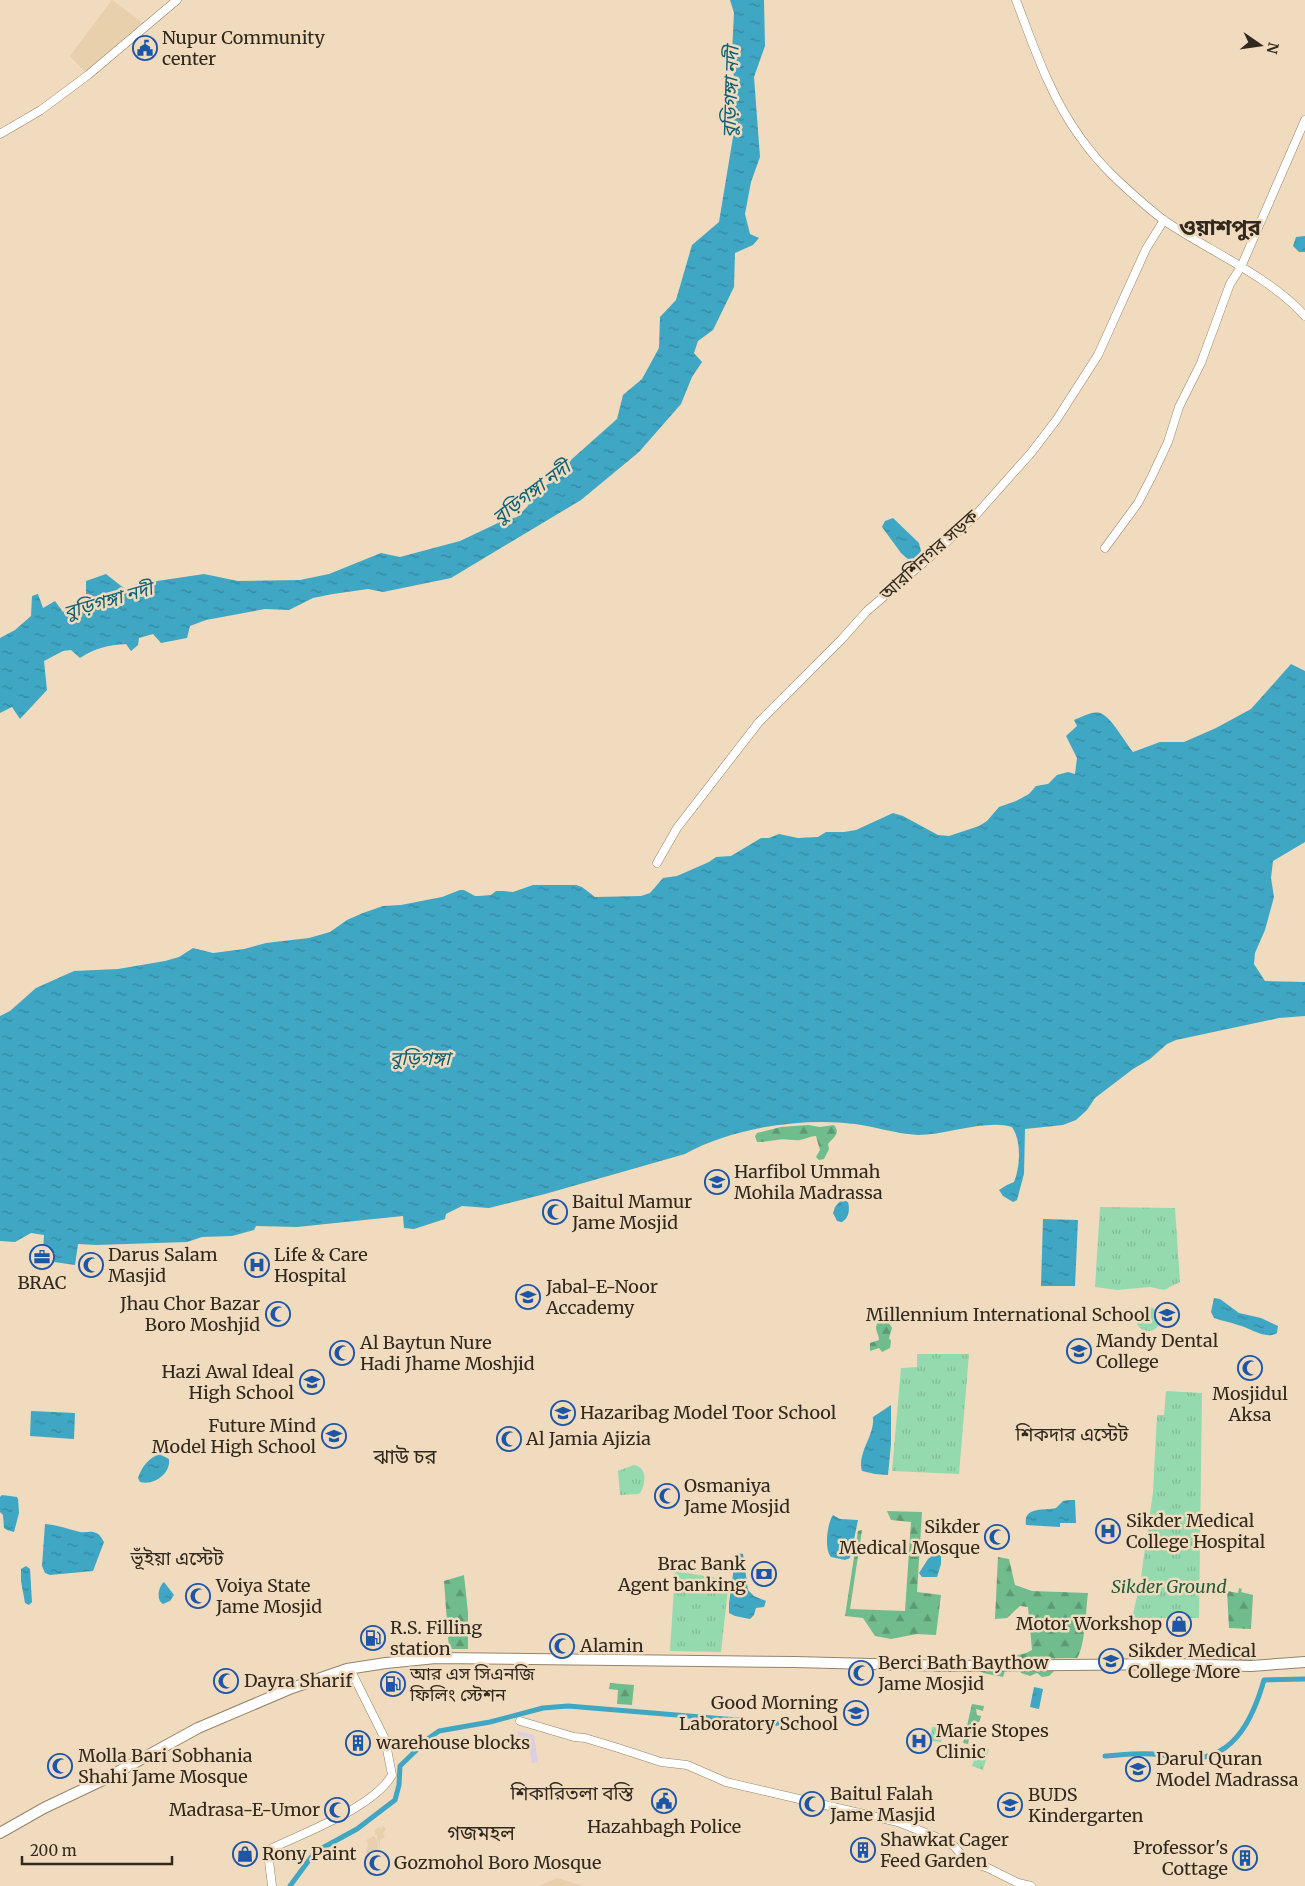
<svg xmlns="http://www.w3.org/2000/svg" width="1305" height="1886" viewBox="0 0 1305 1886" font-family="Merriweather,'Noto Sans Bengali',serif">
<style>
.commercial{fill:#ddcfe2}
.built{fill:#e8d0ad}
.grass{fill:url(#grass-tufts)}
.forest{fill:url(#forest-firs)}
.water{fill:url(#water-ripples)}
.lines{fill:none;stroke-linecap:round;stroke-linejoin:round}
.canal{stroke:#3fa6c3;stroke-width:5}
.secondary-casing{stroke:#958268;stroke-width:9}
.highway-casing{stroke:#958268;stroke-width:12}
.secondary{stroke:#fff;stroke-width:8}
.highway{stroke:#fff;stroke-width:10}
.labels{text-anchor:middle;stroke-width:5;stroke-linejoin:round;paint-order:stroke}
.poi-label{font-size:18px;fill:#31291e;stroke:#f0dbbe;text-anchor:start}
.street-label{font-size:18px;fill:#31291e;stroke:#f0dbbe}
.park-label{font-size:18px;font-style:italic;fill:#245c3c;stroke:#f0dbbe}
.water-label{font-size:19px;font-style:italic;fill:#0b6075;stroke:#f0dbbe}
.neighbourhood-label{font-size:19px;fill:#31291e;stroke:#f0dbbe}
.quarter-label{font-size:20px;fill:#31291e;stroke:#f0dbbe}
.district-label{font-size:22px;font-weight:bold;fill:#31291e;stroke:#f0dbbe}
</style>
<defs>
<pattern id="grass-tufts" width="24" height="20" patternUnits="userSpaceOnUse" patternTransform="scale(1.25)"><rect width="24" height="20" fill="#95daae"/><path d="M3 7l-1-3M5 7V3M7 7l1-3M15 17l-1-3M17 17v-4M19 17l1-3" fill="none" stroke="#81bb95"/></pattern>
<pattern id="forest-firs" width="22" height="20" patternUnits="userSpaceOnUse" patternTransform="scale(1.25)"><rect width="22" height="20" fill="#70bc8d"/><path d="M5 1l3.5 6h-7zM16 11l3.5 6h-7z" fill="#5d9973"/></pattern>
<pattern id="water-ripples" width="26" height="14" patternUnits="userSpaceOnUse" patternTransform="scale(1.25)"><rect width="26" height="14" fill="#3fa6c3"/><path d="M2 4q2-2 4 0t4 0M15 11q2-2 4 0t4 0" fill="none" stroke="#35879e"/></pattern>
</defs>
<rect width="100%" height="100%" fill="#f0dbbe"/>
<path class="commercial" d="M517,1731L534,1735L538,1762L532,1763L529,1746L518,1745Z"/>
<g class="built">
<path d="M112,0L146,25L88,75L70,56Z"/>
<path d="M383,1826L386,1829L383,1834L385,1837L380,1840V1850L377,1835H375V1830L379,1827L381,1829Z"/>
<path d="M374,1836L377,1840L379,1854L367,1855L366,1848L369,1846L366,1840Z"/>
<path d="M558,1878L582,1886H539Z"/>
</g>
<g class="grass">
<path d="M1100,1207L1175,1208L1180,1282L1164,1290L1150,1287L1117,1290L1095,1287Z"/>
<circle cx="1148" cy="1319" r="12"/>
<path d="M917,1354H969L959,1474L892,1471L901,1368L917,1367Z"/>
<path d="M1166,1391L1202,1393L1199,1618H1132L1140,1584L1153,1492L1157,1415H1164Z"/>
<path d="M634,1465C648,1467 646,1486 639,1494L620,1495L618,1471Z"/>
<path d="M675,1571L729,1580L721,1652L670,1651Z"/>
<path d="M932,1727L944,1728L941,1742L930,1741Z"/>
<path d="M978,1748L989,1749L983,1770L972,1766Z"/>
</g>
<g class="forest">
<path d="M808,1125L820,1127L834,1125C841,1134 833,1137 828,1144L829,1149L824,1159L819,1160L816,1157L820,1150L816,1136C810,1136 806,1139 800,1140C793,1141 785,1138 777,1140C770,1141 764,1142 757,1142L755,1136L757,1133L781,1127Z"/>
<path d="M882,1321L889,1323L892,1328L889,1338L891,1341L890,1348L882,1352L879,1348L870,1351V1343L879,1340C879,1332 873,1330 878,1322Z"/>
<path d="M887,1511L922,1512L917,1592L941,1595L936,1635L917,1634L891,1639L875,1636L863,1618L845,1616L858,1531L862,1530L850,1609L905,1611L911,1522L891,1520Z"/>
<path d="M998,1557L1009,1559L1015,1585L1032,1591L1088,1593C1086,1608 1085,1648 1077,1658L1008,1659C1016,1654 1025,1655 1032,1650L1028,1607L1020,1606L1007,1618L995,1619Z"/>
<path d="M464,1575L468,1613V1649H449L444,1581Z"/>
<path d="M1239,1588L1242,1589L1241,1592L1253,1595L1251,1629L1229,1628L1227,1591L1238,1593Z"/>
<path d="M1228,1652L1240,1655L1256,1654L1254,1663L1211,1665Z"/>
<path d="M1011,1665H1054L1055,1670L1049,1676L1042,1677L1037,1673L1030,1676L1021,1673L1020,1671L1014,1670Z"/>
<path d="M1003,1669L1005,1671L1003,1677L983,1673L981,1670Z"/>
<path d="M610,1683L634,1685L632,1705L617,1704L618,1690L609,1689Z"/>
<path d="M972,1704L984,1706L983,1711L976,1709L977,1715L981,1716L979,1722H977L976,1726L972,1725L968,1744L963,1743Z"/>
</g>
<g class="water">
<path d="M730,0H764L765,46L754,77L760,157L751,182L745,214L750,234L759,238L753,245L735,253L734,287L713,330L698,341L694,353L702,362L692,377L681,404L639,452L581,500L451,578L383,592L368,589L333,594L313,598L289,610L265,609L206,620L190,626L187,638L161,643L153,634L139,638L138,645L131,651L126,644C108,645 95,648 80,658L71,650L63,651L44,661L47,690L20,719L12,707L0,713V638L15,630L31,616L32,596L38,594L43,608L55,601L63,612L86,599V581L106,574L125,589L137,584L204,574L238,581L300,580L329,574L381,553L400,557L460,541L500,522L517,517L527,507L538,490L558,478L572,459L617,419L623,395L642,379L659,348L660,317L676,300L692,245L719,222L734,131L732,105L735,96L732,52L734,13Z"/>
<path d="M1305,236V252H1299L1293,246L1296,237Z"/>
<path d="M893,518L919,543L921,551L916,558L909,560L901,553L882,527L885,521Z"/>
<path d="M1291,664L1305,671V842L1273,861L1271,878L1274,897L1265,930L1255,953L1254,964L1265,981L1305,982V1016L1279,1018L1176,1040L1167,1044L1150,1059L1133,1069L1095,1098L1087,1110L1076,1120L1063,1125L1025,1129L1024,1174L1017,1200L1013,1202L1003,1196L999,1190L1007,1185L1014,1182C1020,1168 1022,1141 1012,1127C987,1119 946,1135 918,1135C897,1134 876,1127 855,1124C802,1117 731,1128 685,1154L545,1194L489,1208L462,1206L446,1214L445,1219L414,1229L404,1228L403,1216L297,1227L256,1226L254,1230L232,1236L202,1237L187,1242L96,1245L78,1244L75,1265L54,1262L55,1253L43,1251L44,1235L31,1233L15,1242L0,1241V1016L10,1011L36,988L74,971L118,969L165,961L179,957L193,948L213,953L244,949L266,943L309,938L330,932L347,920L363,913L383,906L401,905L442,897L460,890H464L475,896H479L491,895L496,891H504L513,892L533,885H576L582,887L595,897L641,896L650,893L663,878L677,876L709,862L716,857L731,856L761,838H769L779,834L798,838L818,837L826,832H844L856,830L893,813L903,816L938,835L949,836L979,826L987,821L999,807L1016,801L1029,794L1036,786L1048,784L1057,775L1068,772L1075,774L1077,758L1066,736L1077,726L1074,720C1082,717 1092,711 1100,713C1110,715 1126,744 1133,752L1160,742H1184L1216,728L1251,709Z"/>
<path d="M842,1199L848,1202C850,1209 849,1218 842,1222L837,1221L833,1213L835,1207Z"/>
<path d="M1043,1219L1078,1220L1075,1286H1041Z"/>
<path d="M1214,1298L1220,1299L1239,1313L1261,1318L1278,1326L1277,1333C1266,1340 1250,1328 1238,1325C1230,1322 1222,1321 1214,1318L1211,1312Z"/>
<path d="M891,1405V1444L888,1475L875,1474L862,1471C857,1452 875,1436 873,1417Z"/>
<path d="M31,1411L75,1413L74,1439L30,1436Z"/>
<path d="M159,1454L169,1459C171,1473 154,1486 140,1482L138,1478C142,1466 148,1459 159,1454Z"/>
<path d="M2,1495L17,1497L18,1499L19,1513L14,1532L7,1530L4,1528L3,1515L0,1512V1497Z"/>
<path d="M1068,1500H1075L1076,1523H1060V1527L1026,1525C1023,1506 1044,1511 1056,1508L1063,1501Z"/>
<path d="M833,1515L840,1519L858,1520L851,1554L850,1558L845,1560L831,1557C824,1549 827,1524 833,1515Z"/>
<path d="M45,1524C58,1525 68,1529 80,1532C86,1533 91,1530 96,1533C100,1534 102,1539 104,1542L93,1571L50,1575L45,1573L42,1566Z"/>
<path d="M736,1553L743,1554L748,1590L754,1596L766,1601L764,1607L756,1608L754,1615L750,1619L735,1616L729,1613V1603Z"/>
<path d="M935,1554H939L941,1556V1564L937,1577H922L919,1573L928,1559Z"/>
<path d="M26,1566L30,1569L32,1602L29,1605L25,1603L21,1581V1569Z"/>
<path d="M164,1582L174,1595L170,1601L163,1604C156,1600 158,1587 164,1582Z"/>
<path d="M1034,1687L1043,1689L1039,1709L1030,1707Z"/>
</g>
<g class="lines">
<g class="canal">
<path d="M1105,1756C1120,1755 1137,1753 1152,1754C1166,1755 1180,1759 1194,1758C1236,1757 1254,1715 1264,1680L1305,1679"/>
<path d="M290,1886L315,1852L357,1829L395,1800L399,1785L400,1766L429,1738L439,1731L490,1722L543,1708L568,1706L798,1725"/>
</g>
<defs>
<g id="secondary">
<path d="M1016,0C1034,47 1050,96 1080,137"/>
<path d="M0,134L41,110L88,75L177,0"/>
<path d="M1083,141C1100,165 1121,184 1144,204C1151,210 1158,216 1165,221C1209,251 1269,276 1305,316"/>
<path d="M1105,548L1138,503L1151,478L1168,442L1179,407L1201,363L1230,284L1241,267L1305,120"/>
<path d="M657,863L677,828L759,722L841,640L867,611L931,556L974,517L1031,453L1057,419L1098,355L1146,249L1164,220"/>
<path d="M520,1721L574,1737L585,1738L618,1748L661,1762L687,1765L726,1782L898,1822L936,1837L954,1846L965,1859L973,1863L988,1868L1018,1883L1031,1886"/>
<path d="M272,1886L269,1861L270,1849C304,1833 374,1807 392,1775L385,1739L350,1669"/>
</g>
<path id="highway" d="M0,1833L44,1808L105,1779L198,1728L292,1688L347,1669L386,1663L436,1658L794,1662L949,1666L1170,1664L1251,1666L1305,1662"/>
</defs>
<use href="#secondary" class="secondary-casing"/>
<use href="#highway" class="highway-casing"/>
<use href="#secondary" class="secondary"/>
<use href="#highway" class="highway"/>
</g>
<defs>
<symbol id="civic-ring" viewBox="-11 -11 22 22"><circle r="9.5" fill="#f0dbbe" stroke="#1d55a7" stroke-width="1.5"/><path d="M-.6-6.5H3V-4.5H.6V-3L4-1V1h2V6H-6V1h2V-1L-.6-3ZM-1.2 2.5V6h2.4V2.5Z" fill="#1d55a7"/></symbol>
<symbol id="school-ring" viewBox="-11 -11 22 22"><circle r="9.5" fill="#f0dbbe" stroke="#1d55a7" stroke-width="1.5"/><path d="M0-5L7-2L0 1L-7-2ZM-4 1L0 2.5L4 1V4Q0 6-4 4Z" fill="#1d55a7"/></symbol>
<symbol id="mosque-ring" viewBox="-11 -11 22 22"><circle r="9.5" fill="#f0dbbe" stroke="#1d55a7" stroke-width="1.5"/><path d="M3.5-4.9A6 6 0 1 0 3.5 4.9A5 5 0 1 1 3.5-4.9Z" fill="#1d55a7"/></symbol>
<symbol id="office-ring" viewBox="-11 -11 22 22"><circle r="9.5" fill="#f0dbbe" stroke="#1d55a7" stroke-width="1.5"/><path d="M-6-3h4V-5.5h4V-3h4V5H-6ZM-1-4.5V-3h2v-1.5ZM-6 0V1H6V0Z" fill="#1d55a7"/></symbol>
<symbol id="hospital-ring" viewBox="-11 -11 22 22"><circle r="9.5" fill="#f0dbbe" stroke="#1d55a7" stroke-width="1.5"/><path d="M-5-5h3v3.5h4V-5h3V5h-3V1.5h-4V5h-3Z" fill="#1d55a7"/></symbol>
<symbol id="university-ring" viewBox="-11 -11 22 22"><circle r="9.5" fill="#f0dbbe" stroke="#1d55a7" stroke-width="1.5"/><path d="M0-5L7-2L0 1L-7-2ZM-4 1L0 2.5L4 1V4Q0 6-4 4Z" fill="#1d55a7"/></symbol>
<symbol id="bank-ring" viewBox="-11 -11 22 22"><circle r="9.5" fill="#f0dbbe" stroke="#1d55a7" stroke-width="1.5"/><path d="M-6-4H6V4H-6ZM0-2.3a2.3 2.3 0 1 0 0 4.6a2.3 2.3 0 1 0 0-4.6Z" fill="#1d55a7"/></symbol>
<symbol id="shop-ring" viewBox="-11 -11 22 22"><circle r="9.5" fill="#f0dbbe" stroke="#1d55a7" stroke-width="1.5"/><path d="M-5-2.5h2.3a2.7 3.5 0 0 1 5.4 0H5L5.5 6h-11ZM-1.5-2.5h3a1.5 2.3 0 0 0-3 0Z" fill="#1d55a7"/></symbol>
<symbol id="fuel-ring" viewBox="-11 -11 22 22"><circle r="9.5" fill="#f0dbbe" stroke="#1d55a7" stroke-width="1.5"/><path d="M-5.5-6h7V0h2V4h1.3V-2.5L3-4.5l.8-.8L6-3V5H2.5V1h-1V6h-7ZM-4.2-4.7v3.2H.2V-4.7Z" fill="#1d55a7"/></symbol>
<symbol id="building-ring" viewBox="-11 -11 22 22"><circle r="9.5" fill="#f0dbbe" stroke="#1d55a7" stroke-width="1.5"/><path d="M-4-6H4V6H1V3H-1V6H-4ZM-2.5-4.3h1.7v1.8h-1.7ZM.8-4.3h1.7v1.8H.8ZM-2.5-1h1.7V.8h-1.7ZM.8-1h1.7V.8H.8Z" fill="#1d55a7"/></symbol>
</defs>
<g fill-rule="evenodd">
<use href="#civic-ring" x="131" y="34" width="28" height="28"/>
<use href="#school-ring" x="703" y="1168" width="28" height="28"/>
<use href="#mosque-ring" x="541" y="1198" width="28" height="28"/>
<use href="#office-ring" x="28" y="1243" width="28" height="28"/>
<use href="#mosque-ring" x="77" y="1251" width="28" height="28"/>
<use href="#hospital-ring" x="243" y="1251" width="28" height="28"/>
<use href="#school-ring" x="514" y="1283" width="28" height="28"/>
<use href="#mosque-ring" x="264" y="1300" width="28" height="28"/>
<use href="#school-ring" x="1153" y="1301" width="28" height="28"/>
<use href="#university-ring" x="1065" y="1337" width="28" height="28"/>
<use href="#mosque-ring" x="328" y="1339" width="28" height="28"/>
<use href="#mosque-ring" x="1236" y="1354" width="28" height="28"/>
<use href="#school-ring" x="298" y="1368" width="28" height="28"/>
<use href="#school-ring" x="549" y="1399" width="28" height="28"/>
<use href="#school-ring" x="320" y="1422" width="28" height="28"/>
<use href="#mosque-ring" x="495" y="1425" width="28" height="28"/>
<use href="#mosque-ring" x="653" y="1482" width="28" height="28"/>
<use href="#hospital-ring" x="1094" y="1517" width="28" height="28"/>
<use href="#mosque-ring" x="983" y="1523" width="28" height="28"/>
<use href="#bank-ring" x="750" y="1560" width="28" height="28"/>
<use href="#mosque-ring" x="184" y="1582" width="28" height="28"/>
<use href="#shop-ring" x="1165" y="1610" width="28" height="28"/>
<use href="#fuel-ring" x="359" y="1624" width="28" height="28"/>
<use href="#mosque-ring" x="548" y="1632" width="28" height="28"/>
<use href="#university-ring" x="1097" y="1647" width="28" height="28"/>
<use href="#mosque-ring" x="847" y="1659" width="28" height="28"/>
<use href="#mosque-ring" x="212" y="1667" width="28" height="28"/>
<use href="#fuel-ring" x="379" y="1670" width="28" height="28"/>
<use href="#school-ring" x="842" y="1699" width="28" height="28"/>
<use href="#hospital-ring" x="905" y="1727" width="28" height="28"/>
<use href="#building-ring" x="344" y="1729" width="28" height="28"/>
<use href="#mosque-ring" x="46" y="1752" width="28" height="28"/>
<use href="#school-ring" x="1124" y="1755" width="28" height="28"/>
<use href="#civic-ring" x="650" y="1787" width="28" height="28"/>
<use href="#mosque-ring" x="798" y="1790" width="28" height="28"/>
<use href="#school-ring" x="996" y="1791" width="28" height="28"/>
<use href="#mosque-ring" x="323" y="1796" width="28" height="28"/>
<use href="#building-ring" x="849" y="1836" width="28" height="28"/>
<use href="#shop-ring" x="231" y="1840" width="28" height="28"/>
<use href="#building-ring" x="1231" y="1844" width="28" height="28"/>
<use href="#mosque-ring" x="363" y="1849" width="28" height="28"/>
</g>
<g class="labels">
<g class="poi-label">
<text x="162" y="44">Nupur Community<tspan x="162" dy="21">center</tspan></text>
<text x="734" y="1178">Harfibol Ummah<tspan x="734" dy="21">Mohila Madrassa</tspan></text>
<text x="572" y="1208">Baitul Mamur<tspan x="572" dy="21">Jame Mosjid</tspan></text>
<text x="108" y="1261">Darus Salam<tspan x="108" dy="21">Masjid</tspan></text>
<text x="274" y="1261">Life &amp; Care<tspan x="274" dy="21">Hospital</tspan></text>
<text x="42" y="1289" text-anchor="middle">BRAC</text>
<text x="546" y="1293">Jabal-E-Noor<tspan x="546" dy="21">Accademy</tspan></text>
<text x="260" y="1310" text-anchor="end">Jhau Chor Bazar<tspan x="260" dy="21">Boro Moshjid</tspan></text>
<text x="1150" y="1321" text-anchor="end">Millennium International School</text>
<text x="1096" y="1347">Mandy Dental<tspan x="1096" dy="21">College</tspan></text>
<text x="360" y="1349">Al Baytun Nure<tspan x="360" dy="21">Hadi Jhame Moshjid</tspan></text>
<text x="294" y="1378" text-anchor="end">Hazi Awal Ideal<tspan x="294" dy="21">High School</tspan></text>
<text x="1250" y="1400" text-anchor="middle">Mosjidul<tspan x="1250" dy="21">Aksa</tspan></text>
<text x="580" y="1419">Hazaribag Model Toor School</text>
<text x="316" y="1432" text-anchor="end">Future Mind<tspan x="316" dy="21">Model High School</tspan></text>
<text x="526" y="1445">Al Jamia Ajizia</text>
<text x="684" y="1492">Osmaniya<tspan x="684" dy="21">Jame Mosjid</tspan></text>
<text x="1126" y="1527">Sikder Medical<tspan x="1126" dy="21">College Hospital</tspan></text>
<text x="980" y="1533" text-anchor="end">Sikder<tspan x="980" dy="21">Medical Mosque</tspan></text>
<text x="746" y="1570" text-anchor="end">Brac Bank<tspan x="746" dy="21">Agent banking</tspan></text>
<text x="216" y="1592">Voiya State<tspan x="216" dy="21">Jame Mosjid</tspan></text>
<text x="1162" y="1630" text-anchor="end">Motor Workshop</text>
<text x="390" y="1634">R.S. Filling<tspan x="390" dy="21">station</tspan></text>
<text x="580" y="1652">Alamin</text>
<text x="1128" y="1657">Sikder Medical<tspan x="1128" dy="21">College More</tspan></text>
<text x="878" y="1669">Berci Bath Baythow<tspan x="878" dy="21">Jame Mosjid</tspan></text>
<text x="410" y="1680">আর এস সিএনজি<tspan x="410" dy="21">ফিলিং স্টেশন</tspan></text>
<text x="244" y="1687">Dayra Sharif</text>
<text x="838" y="1709" text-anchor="end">Good Morning<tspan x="838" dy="21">Laboratory School</tspan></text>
<text x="936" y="1737">Marie Stopes<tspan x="936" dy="21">Clinic</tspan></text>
<text x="376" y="1749">warehouse blocks</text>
<text x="78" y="1762">Molla Bari Sobhania<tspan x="78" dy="21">Shahi Jame Mosque</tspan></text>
<text x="1156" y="1765">Darul Quran<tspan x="1156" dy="21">Model Madrassa</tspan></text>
<text x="830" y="1800">Baitul Falah<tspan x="830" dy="21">Jame Masjid</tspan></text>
<text x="1028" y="1801">BUDS<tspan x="1028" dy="21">Kindergarten</tspan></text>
<text x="320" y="1816" text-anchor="end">Madrasa-E-Umor</text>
<text x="664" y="1833" text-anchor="middle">Hazahbagh Police</text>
<text x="880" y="1846">Shawkat Cager<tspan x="880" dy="21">Feed Garden</tspan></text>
<text x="1228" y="1854" text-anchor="end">Professor's<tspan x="1228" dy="21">Cottage</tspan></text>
<text x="262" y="1860">Rony Paint</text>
<text x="394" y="1869">Gozmohol Boro Mosque</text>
</g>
<g class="street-label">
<text transform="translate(929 555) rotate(-42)" y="6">আরশিনগর সড়ক</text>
</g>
<g class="park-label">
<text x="1169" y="1593">Sikder Ground</text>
</g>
<g class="water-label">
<text transform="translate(730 92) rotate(-88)" y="7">বুড়িগঙ্গা নদী</text>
<text transform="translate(531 492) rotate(-37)" y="7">বুড়িগঙ্গা নদী</text>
<text transform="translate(108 600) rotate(-16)" y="7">বুড়িগঙ্গা নদী</text>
<text x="420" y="1065">বুড়িগঙ্গা</text>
</g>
<g class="neighbourhood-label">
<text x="1072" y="1441">শিকদার এস্টেট</text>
<text x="177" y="1565">ভূঁইয়া এস্টেট</text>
<text x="572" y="1800">শিকারিতলা বস্তি</text>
</g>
<g class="quarter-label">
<text x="405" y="1464">ঝাউ চর</text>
<text x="481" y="1840">গজমহল</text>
</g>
<g class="district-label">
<text x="1220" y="235">ওয়াশপুর</text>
</g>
</g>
<g transform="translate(1260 45) rotate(103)" stroke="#f0dbbe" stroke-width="4" paint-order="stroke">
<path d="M0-4L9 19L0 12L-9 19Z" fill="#31291e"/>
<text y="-8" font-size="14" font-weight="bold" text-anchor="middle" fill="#31291e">N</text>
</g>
<path d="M22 1856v8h150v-8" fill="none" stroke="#31291e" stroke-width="2.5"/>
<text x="30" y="1856" font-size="15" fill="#31291e" stroke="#f0dbbe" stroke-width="4" paint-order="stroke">200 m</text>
</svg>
